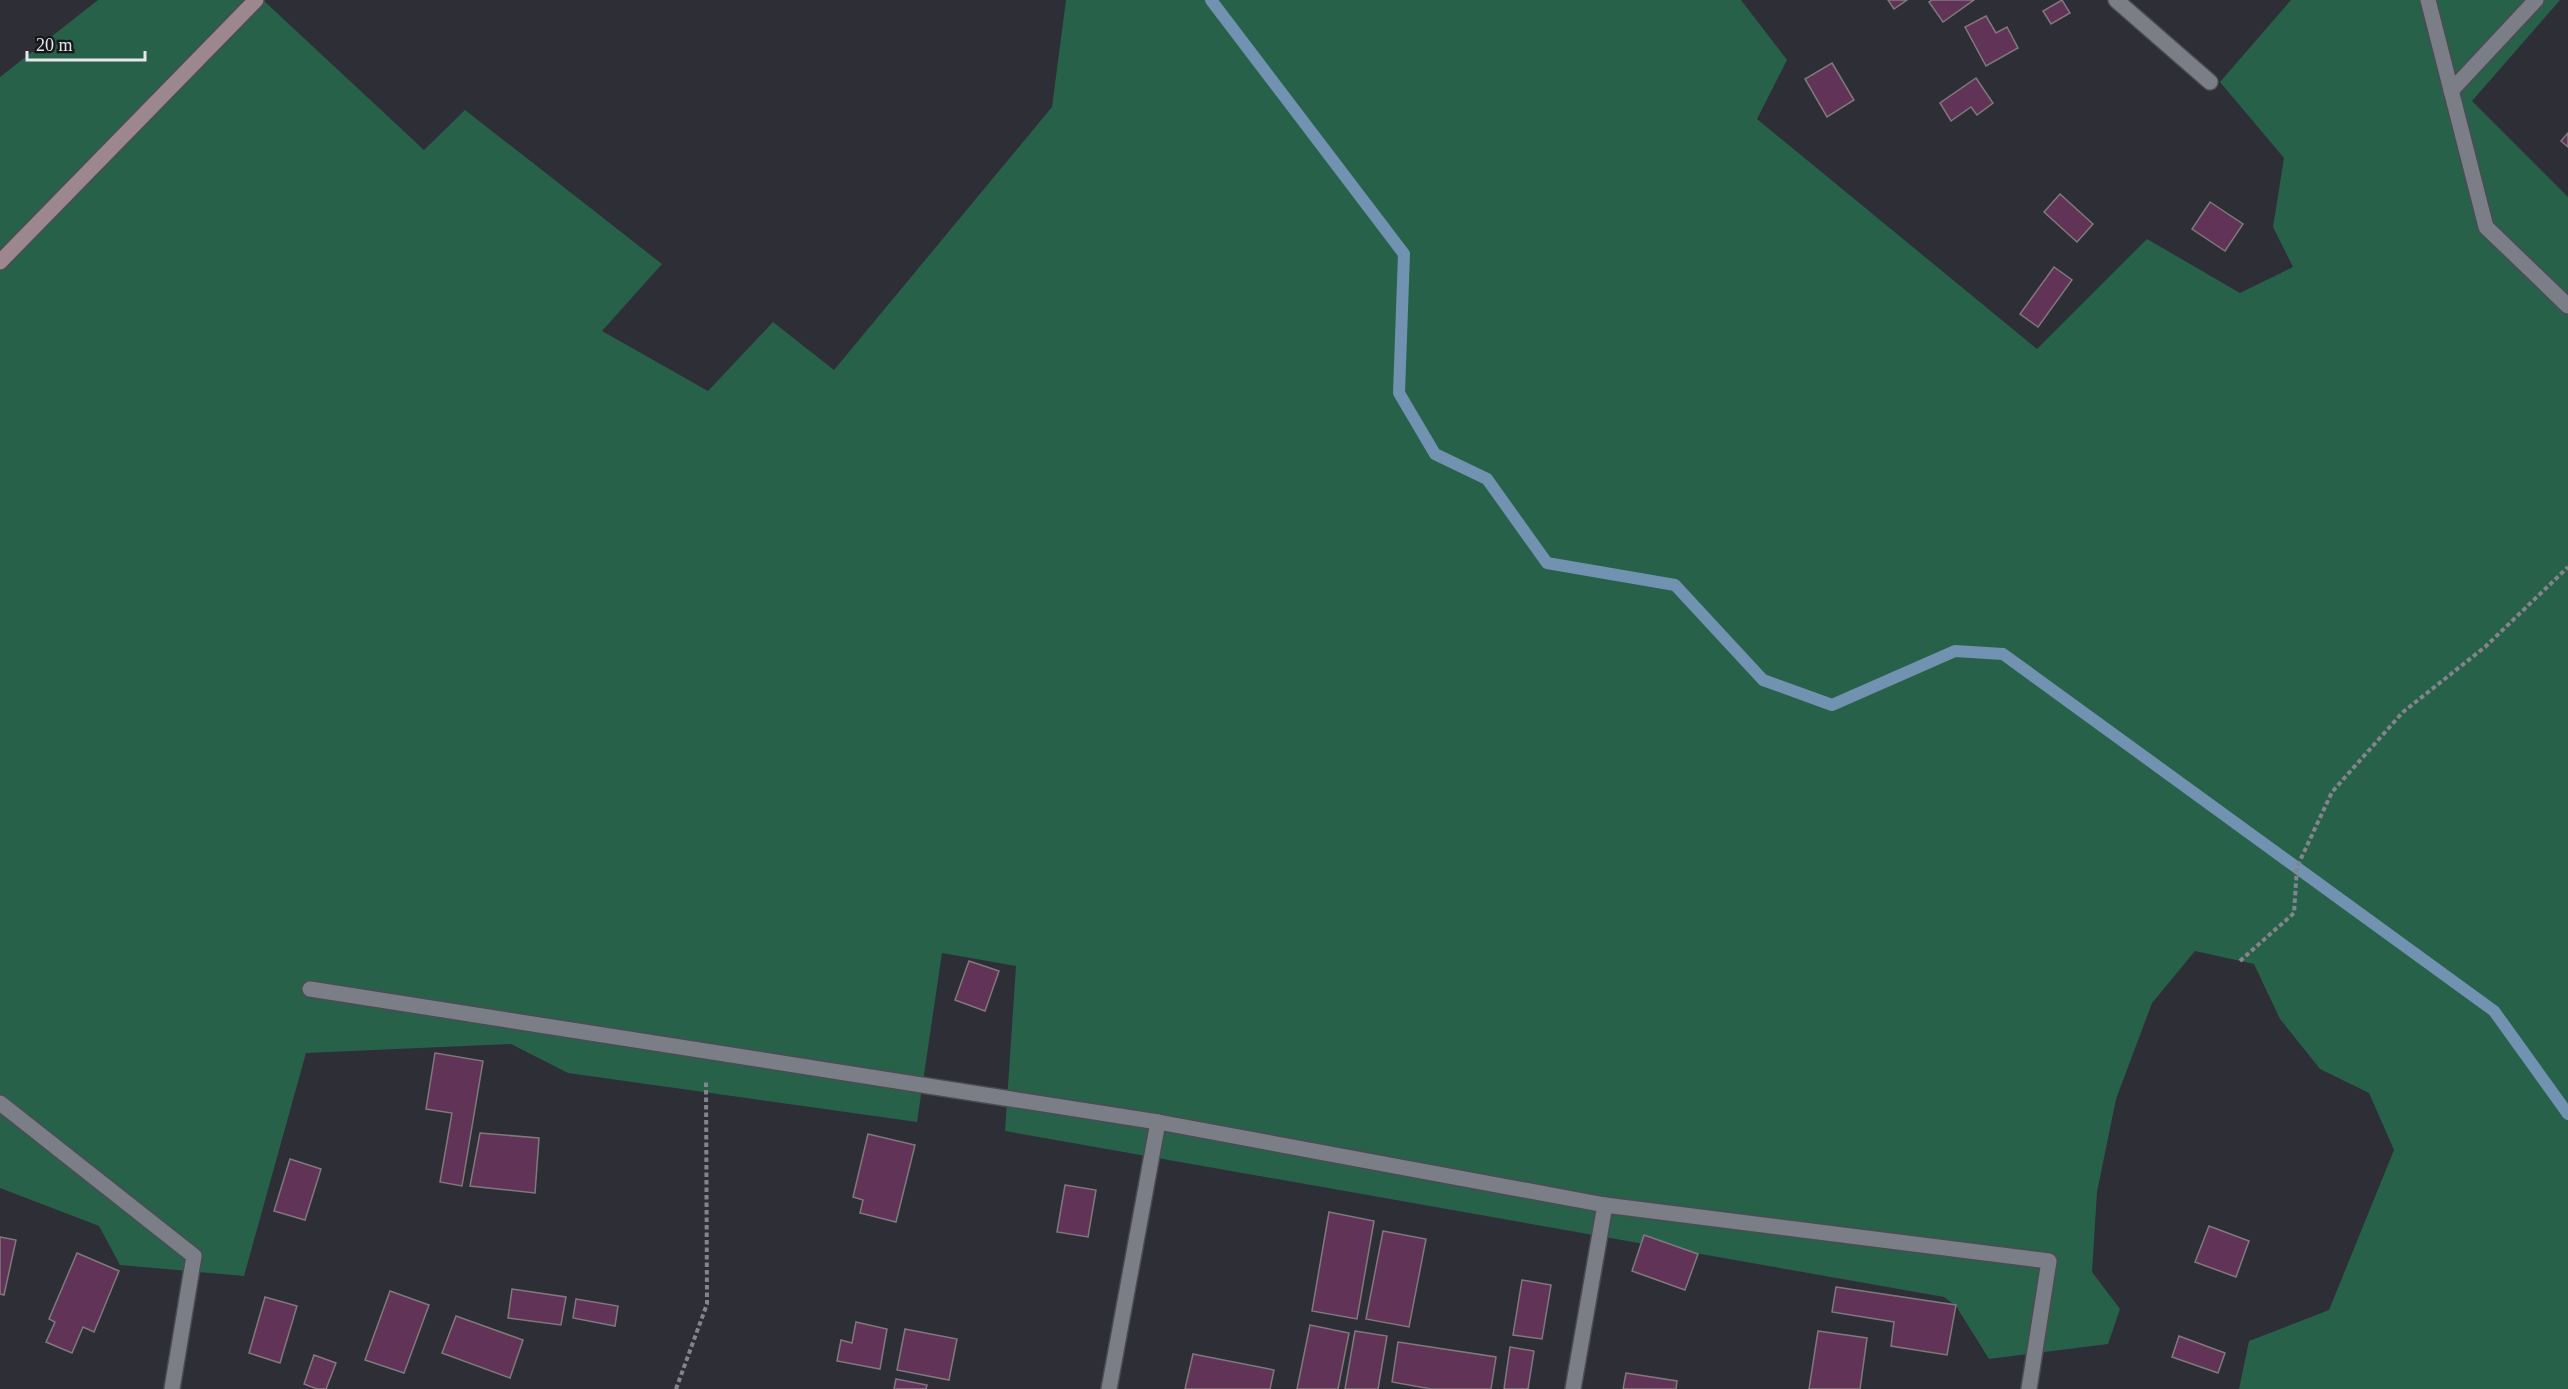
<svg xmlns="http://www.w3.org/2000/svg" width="2568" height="1389" viewBox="0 0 2568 1389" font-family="'Times New Roman',serif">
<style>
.green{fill:#27614a}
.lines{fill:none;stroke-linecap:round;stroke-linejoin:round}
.stream{stroke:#7192b0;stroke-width:12}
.building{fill:#613356;stroke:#81787e;stroke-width:1.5}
.minor-casing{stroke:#4b4c53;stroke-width:18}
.secondary-casing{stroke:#4b4c53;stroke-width:18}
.path{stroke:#84858c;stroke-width:4;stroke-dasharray:4.5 3;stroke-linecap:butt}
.minor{stroke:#7c7e87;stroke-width:15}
.secondary{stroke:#9d878e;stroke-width:15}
</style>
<rect width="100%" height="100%" fill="#2d2e36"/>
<path class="green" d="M98,0H263L424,150L465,110L662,264L602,331L708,391L773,322L834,370L1052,107L1066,0H1741L1787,60L1757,119L2037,349L2147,239L2240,293L2293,267L2273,227L2284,158L2220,82L2291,0H2560L2472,101L2568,197V1389H2239L2249,1341L2329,1310L2394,1150L2369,1093L2320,1069L2280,1019L2254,964L2195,951L2152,1003L2116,1099L2097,1192L2092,1272L2120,1309L2108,1344L1989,1359L1956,1306L1944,1297L1005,1131L1016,966L942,953L917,1122L568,1073L511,1044L306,1053L244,1276L120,1265L99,1226L0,1188V77Z"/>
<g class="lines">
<path class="stream" d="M1211,0L1404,254L1399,393L1435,454L1487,479L1547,563L1675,585L1763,680L1832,705L1955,651L2003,654L2494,1011L2568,1114"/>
</g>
<g class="building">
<path d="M1888,0H1907L1894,9Z"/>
<path d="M1932,0H1974L1943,22L1929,2Z"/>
<path d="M2062,0L2070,13L2051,24L2043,11Z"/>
<path d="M1986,16L1996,33L2007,27L2018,48L1986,66L1965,27Z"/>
<path d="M1832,63L1854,100L1827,117L1805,79Z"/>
<path d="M1976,78L1993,103L1977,115L1971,107L1951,121L1940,103Z"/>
<path d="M2568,133V147L2561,141Z"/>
<path d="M2060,194L2093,224L2077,242L2044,212Z"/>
<path d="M2210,202L2243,224L2225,251L2192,229Z"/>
<path d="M2054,267L2072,280L2038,327L2020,314Z"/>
<path d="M969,961L999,971L985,1011L955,1000Z"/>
<path d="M435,1053L483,1061L462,1186L440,1182L452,1113L426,1109Z"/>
<path d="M480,1133L539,1138L535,1193L470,1186Z"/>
<path d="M868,1134L915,1145L896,1222L860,1213L863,1200L853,1197Z"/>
<path d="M290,1159L321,1169L305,1220L274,1211Z"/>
<path d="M1065,1185L1096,1190L1088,1237L1057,1232Z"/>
<path d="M1329,1212L1374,1221L1357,1319L1312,1311Z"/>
<path d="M2209,1226L2249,1241L2236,1277L2195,1262Z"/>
<path d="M1383,1231L1426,1239L1409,1327L1366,1319Z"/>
<path d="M1644,1235L1698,1254L1685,1290L1632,1271Z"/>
<path d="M0,1237L16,1240L4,1295L0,1294Z"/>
<path d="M77,1253L119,1271L94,1332L83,1327L72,1353L46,1342L55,1322L49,1319Z"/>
<path d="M1522,1280L1551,1285L1542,1339L1513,1335Z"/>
<path d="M1836,1287L1956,1305L1947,1355L1891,1346L1894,1322L1832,1312Z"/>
<path d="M512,1289L566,1297L561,1325L508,1318Z"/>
<path d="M390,1291L429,1305L404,1373L365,1360Z"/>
<path d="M265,1297L297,1306L280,1363L249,1353Z"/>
<path d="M576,1299L618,1306L615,1326L573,1318Z"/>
<path d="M456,1316L523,1340L510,1378L442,1353Z"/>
<path d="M856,1322L887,1329L880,1369L837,1361L841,1340L852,1343Z"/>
<path d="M1310,1325L1349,1333L1338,1389H1297Z"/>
<path d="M905,1329L957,1339L949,1380L897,1370Z"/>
<path d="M1355,1331L1387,1336L1378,1389H1345Z"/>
<path d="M1818,1331L1867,1338L1860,1389H1809Z"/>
<path d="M2179,1336L2225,1353L2218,1373L2172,1357Z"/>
<path d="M1398,1342L1496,1357L1491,1389H1431L1392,1382Z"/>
<path d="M1510,1347L1534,1351L1528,1389H1504Z"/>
<path d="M1193,1354L1274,1370L1270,1389H1185Z"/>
<path d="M314,1355L336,1363L326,1389H317L304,1384Z"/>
<path d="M1626,1373L1677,1381L1676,1389H1623Z"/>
<path d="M896,1379L927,1385L926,1389H894Z"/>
</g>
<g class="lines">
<defs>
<g id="minor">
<path d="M2116,0L2210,82"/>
<path d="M2428,0L2486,227L2568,306"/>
<path d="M2451,91L2536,0"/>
<path d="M310,989L1158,1122L1605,1205L2049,1261L2029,1389"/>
<path d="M0,1103L194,1256L172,1389"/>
<path d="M1109,1389L1158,1122"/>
<path d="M1573,1389L1605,1205"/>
</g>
<path id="secondary" d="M0,262L256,0"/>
</defs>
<use href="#minor" class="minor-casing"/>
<use href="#secondary" class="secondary-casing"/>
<g class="path">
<path d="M2240,961L2294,913L2297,867L2332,792L2403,712L2485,647L2568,567"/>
<path d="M676,1389L707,1304L706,1080"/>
</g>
<use href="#minor" class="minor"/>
<use href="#secondary" class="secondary"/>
</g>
<path d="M27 51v9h118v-9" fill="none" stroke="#e6e7ec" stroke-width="3"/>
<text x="36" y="51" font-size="18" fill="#e6e7ec" stroke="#16171a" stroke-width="4.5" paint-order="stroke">20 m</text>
</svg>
